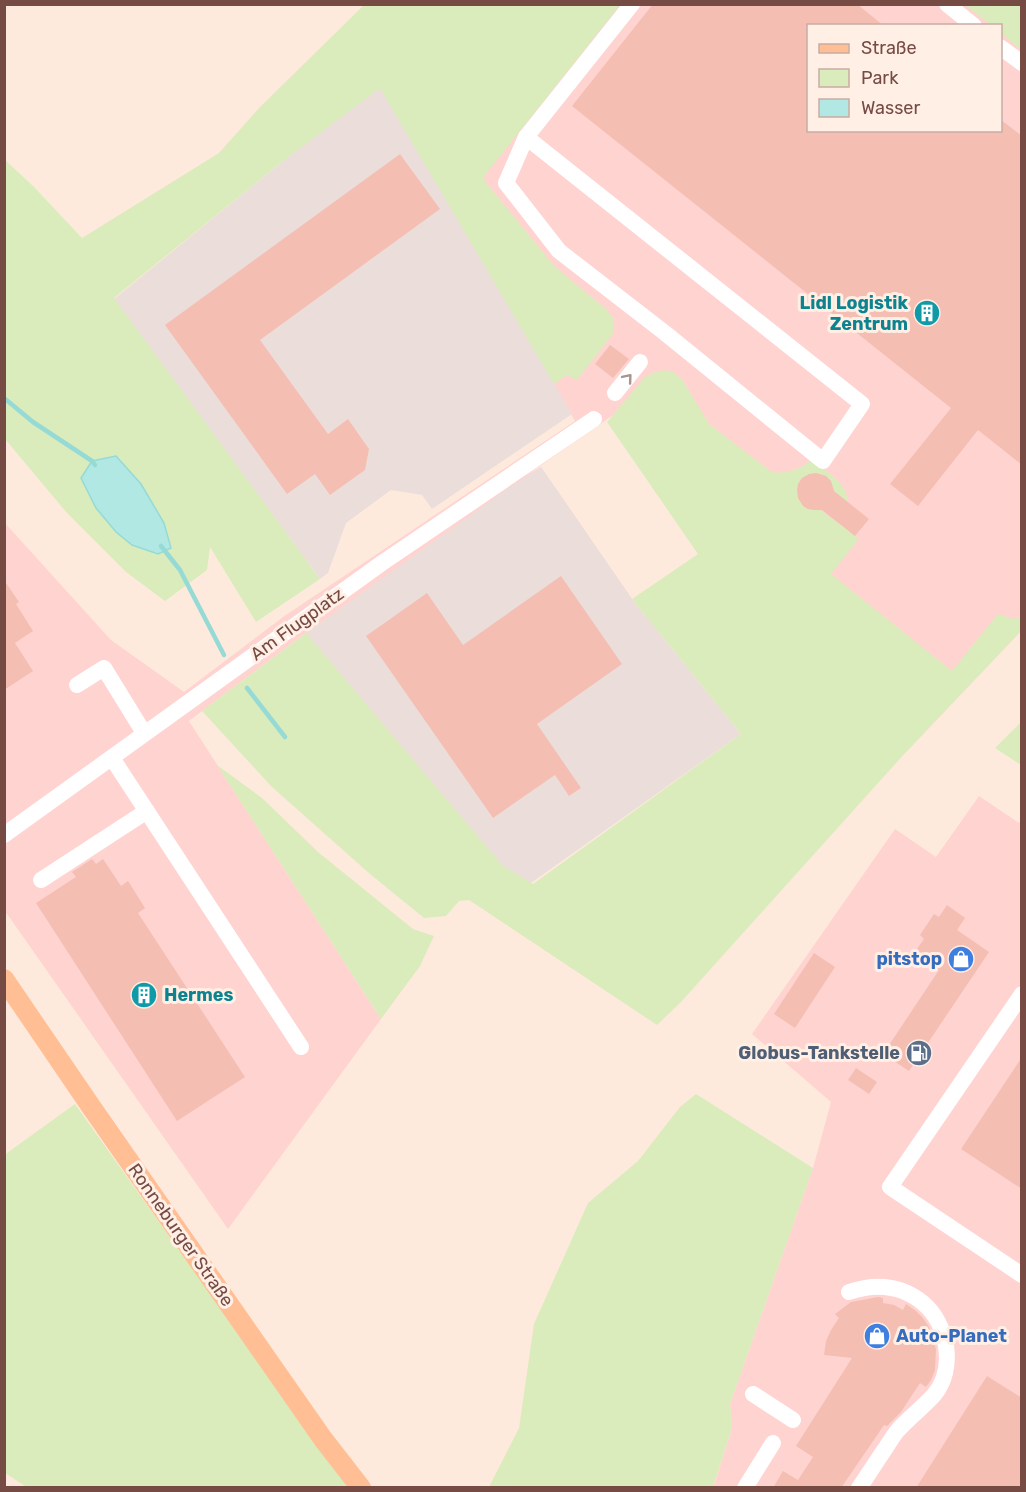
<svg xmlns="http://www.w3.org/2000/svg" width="1026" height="1492" viewBox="0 0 1026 1492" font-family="Rubik,sans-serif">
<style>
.commercial{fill:#ffd3d0;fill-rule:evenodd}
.industrial{fill:#ebdeda}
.green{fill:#daecbb;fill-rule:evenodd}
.water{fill:#b1e8e3;stroke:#96dad6;stroke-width:1.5}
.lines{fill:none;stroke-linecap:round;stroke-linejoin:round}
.stream{stroke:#96dad6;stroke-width:4.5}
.building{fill:#f5beb3}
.minor{stroke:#fff;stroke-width:16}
.major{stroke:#ffbe93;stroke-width:20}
.oneway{stroke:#ac938f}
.labels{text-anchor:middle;stroke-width:6;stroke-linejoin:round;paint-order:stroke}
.culture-label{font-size:18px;font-weight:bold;fill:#0d838f;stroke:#ffefe5;text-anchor:end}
.street-label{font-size:18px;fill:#754b44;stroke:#ffefe5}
.shop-label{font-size:18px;font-weight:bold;fill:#366cbe;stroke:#ffefe5;text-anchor:end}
.service-label{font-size:18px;font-weight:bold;fill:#4e5e75;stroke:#ffefe5;text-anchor:end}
</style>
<rect width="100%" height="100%" fill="#feeadd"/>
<g class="commercial">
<path d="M1021,4V631L906,752L648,391L527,475L541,467L632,599L531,883L503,866L306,633L189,721L381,1019L228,1229L5,911L4,522L111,640L184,692L283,617L575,421L380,87L452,5ZM808,26H1000V130H808Z"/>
<path d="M979,796L1019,823L1021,820V1487L713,1488L732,1428L730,1404L813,1168L831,1102L752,1034L895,829L936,857Z"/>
</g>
<g class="industrial">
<path d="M380,87L572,414L432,509L422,495L391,490L346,523L328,573L320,579L114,299L283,161Z"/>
<path d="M541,467L632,599L741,734L531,883L503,866L306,633L510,487Z"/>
</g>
<g class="green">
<path d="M364,5H620L485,175L484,180L554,266L606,309L613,318L614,329L612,335L577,380L567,375L554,384L380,88L283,161L114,298L320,579L256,622L210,547L207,570L165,601L126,572L67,513L5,439L4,159L34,187L82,238L219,153L259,108ZM116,456L141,484L164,523L171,548Z"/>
<path d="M965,5H1021V50L1001,33L1000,26L991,25Z"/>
<path d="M665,370L673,372L682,379L709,424L772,472C787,474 798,470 810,461L814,462C827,472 849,484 847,502C844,499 839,496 836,493C831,487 832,479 823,475C810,469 792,483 798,497C799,499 803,504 804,504C809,510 814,510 821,510L859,539L831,574L952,671L998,614L1014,619L1021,616V631L906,752L681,1002L657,1025L469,900L459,901L446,916L424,918L370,874L272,787L202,711L306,633L503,866L533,884L741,734L632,599L698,554L607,422L645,377L655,372Z"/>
<path d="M1021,722V721V765L995,748Z"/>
<path d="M217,765L262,798L318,852L413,929L434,936L420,966L381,1019Z"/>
<path d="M696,1094L813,1168L730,1404L732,1428L713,1487H489L519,1428L534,1324L588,1203L638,1161L680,1107Z"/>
<path d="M75,1104L345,1483L348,1487L28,1488L5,1473L4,1157L7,1153Z"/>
</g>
<path class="water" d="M116,456L141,484L164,523L171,548L158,554L132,545L116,532L96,508L81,478L92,461Z"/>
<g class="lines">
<g class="stream">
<path d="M4,398L33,422L92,461L95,465"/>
<path d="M161,546L180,570L224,655"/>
<path d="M247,688L285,737"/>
</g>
</g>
<g class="building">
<path d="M653,4H857L884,26H808V130H1000V119L1022,136V465L978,430L918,506L890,484L951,408L572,106Z"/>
<path d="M400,154L440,209L260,340L328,434L348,419L369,449L365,470L330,495L315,474L287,494L165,325Z"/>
<path d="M610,345L629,359L613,378L595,364Z"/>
<path d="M816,473L826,476L831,481L834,491L869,519L855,536L822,510H814L808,509L803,506L798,498L797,490L798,484L802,478L809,474Z"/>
<path d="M561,576L622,664L537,724L581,788L569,796L555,775L493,818L366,636L427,593L463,645Z"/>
<path d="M4,580L19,602L16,604L33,631L15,643L33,671L4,690Z"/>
<path d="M92,859L96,864L103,859L121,886L128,881L145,908L138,913L245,1077L177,1121L36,903L76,877L72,872Z"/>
<path d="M947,905L965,918L957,930L989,952L909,1071L883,1054L939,970L914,953L924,939L920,935L934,914L939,917Z"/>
<path d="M814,953L835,967L795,1028L774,1014Z"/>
<path d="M1022,1057V1189L961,1149Z"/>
<path d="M856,1068L877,1082L869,1094L848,1080Z"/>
<path d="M878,1297L883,1298V1303L894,1305L903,1310L906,1304L916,1311L923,1318L929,1327L936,1349L935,1370L931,1380L926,1387L920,1383L901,1412L887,1426L884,1425L841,1488H773L783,1471L798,1480L813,1457L796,1446L852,1358L824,1355L826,1341L831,1330L839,1318L835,1314L851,1302Z"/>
<path d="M987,1376L1022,1398V1488H916Z"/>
</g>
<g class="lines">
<g class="minor">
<path d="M947,4L974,26"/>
<path d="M1000,47L1022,63"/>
<path d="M526,137L862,404L823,461L665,333L559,251L506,183Z"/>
<path d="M526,137L632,4"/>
<path d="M615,393L640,362"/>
<path d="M77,685L104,668L144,733"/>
<path d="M112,758L301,1047"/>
<path d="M4,835L382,563L594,419"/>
<path d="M41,880L147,811"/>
<path d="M1022,994L890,1187L1022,1275"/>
<path d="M849,1292C876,1283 901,1285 923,1303C948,1324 956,1369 934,1395C923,1407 909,1418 898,1430C893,1436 889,1443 885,1449C876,1462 868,1475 859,1488"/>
<path d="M753,1394L793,1420"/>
<path d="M745,1488L773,1443"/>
</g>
<path class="major" d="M4,979L92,1108L323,1439L361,1488"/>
</g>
<defs><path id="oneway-chevron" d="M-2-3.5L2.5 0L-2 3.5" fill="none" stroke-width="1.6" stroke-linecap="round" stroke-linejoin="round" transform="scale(1.5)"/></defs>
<use class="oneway" href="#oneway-chevron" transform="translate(628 378) rotate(-50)"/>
<defs>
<symbol id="building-disc" viewBox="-11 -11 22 22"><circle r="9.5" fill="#0f9aa8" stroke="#ffefe5"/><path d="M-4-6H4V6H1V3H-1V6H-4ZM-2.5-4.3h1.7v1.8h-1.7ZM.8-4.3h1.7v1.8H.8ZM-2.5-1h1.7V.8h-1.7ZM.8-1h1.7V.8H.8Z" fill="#fff"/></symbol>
<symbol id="shop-disc" viewBox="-11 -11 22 22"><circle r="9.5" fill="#3f7fe0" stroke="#ffefe5"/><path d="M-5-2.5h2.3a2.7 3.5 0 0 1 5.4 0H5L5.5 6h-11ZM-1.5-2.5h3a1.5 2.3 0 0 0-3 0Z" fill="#fff"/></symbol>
<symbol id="fuel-disc" viewBox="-11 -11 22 22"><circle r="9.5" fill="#5c6f8a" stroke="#ffefe5"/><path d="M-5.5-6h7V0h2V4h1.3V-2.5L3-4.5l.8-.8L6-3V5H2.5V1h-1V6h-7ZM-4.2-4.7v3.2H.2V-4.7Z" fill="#fff"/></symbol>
</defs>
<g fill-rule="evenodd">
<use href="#building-disc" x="912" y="298" width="30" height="30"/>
<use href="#shop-disc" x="946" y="944" width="30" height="30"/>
<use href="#building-disc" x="129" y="980" width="30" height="30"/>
<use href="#fuel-disc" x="904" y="1038" width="30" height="30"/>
<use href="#shop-disc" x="862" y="1321" width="30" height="30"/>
</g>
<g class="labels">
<g class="culture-label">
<text x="908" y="309">Lidl Logistik<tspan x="908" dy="21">Zentrum</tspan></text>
<text x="164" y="1001" text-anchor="start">Hermes</text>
</g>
<g class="street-label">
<text transform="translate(297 624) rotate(-36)" y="6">Am Flugplatz</text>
<text transform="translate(181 1235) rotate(55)" y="6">Ronneburger Straße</text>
</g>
<g class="shop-label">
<text x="942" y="965">pitstop</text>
<text x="896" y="1342" text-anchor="start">Auto-Planet</text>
</g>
<g class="service-label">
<text x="900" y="1059">Globus-Tankstelle</text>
</g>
</g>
<rect width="1026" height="1492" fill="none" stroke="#754b44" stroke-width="12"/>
<rect x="807" y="24" width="195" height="108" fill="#ffefe5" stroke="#c8ada5" stroke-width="1.5"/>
<rect x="819" y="44" width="30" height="9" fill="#ffbe93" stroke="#c8ada5" stroke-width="1.5"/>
<text x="861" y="54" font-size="18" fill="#754b44">Straße</text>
<rect x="819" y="69" width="30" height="18" fill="#daecbb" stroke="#c8ada5" stroke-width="1.5"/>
<text x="861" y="84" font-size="18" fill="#754b44">Park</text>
<rect x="819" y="99" width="30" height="18" fill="#b1e8e3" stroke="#c8ada5" stroke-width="1.5"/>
<text x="861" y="114" font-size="18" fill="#754b44">Wasser</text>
</svg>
